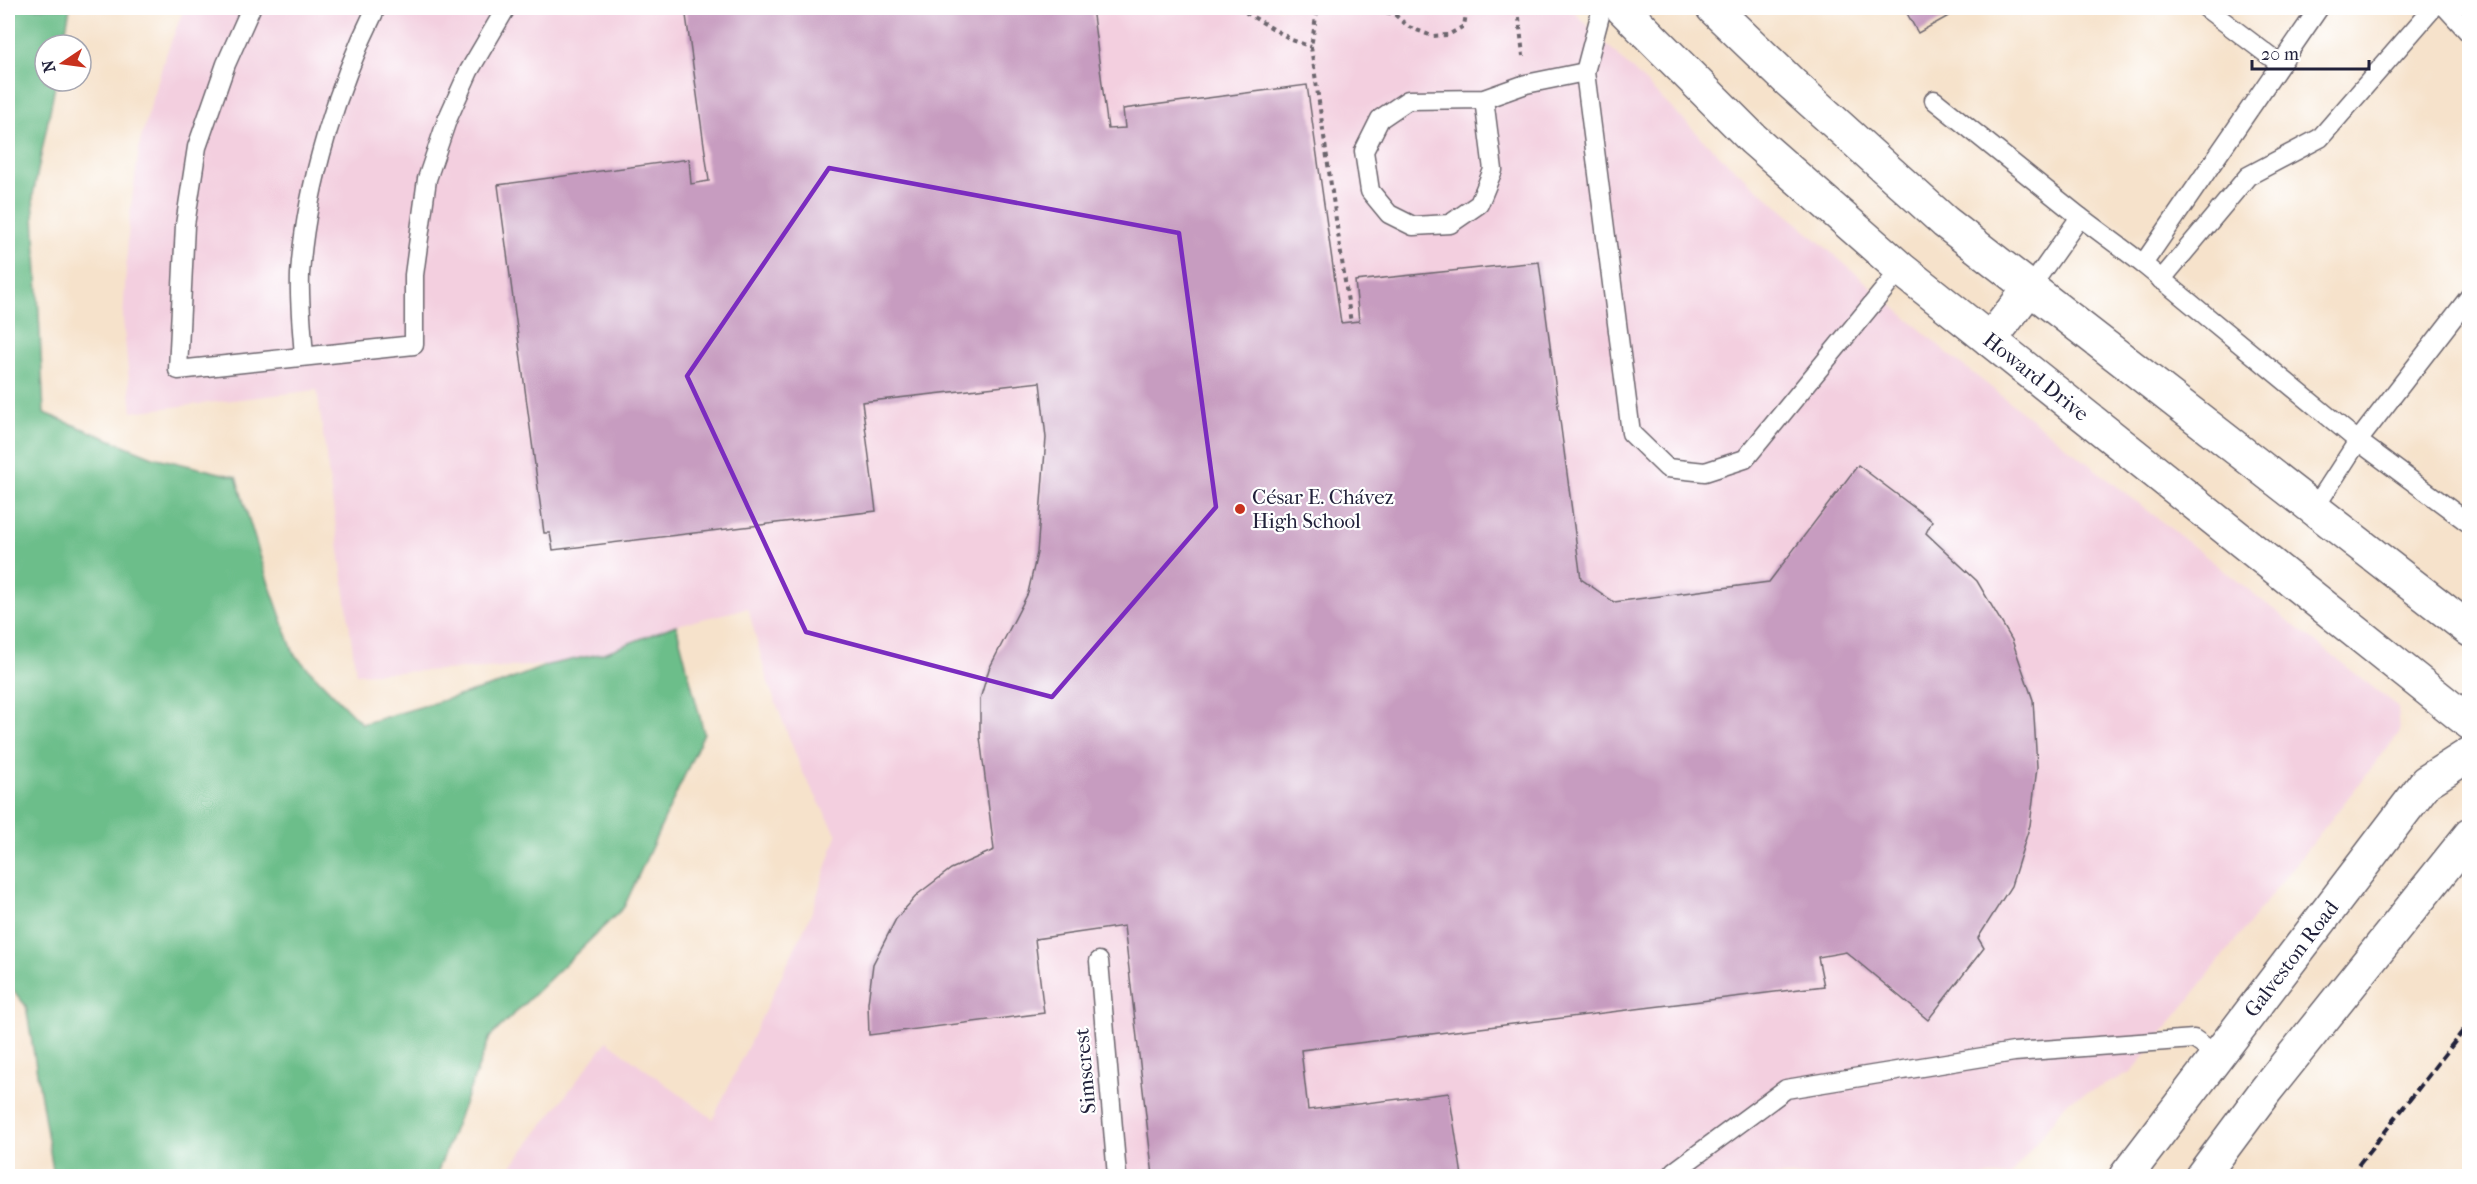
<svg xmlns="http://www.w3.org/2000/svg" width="2477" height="1184" viewBox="0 0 2477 1184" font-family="'IM FELL French Canon',serif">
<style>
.built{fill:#f3cfdf}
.forest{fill:#6cbe8a;stroke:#477062;stroke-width:1.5}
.building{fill:#c79cc0}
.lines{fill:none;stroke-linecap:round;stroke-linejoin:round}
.service-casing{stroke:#6c656d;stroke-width:21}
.secondary-casing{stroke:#6c656d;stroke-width:36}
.path{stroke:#6c656d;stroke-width:4;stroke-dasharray:4.5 4.5;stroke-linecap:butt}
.service{stroke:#fff;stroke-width:18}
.secondary{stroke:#fff;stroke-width:33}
.rail{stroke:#22223b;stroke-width:4.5;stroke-dasharray:9 4.5;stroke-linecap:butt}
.marked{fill:none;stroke:#7b2cbf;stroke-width:4.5;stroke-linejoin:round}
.poi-dot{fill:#c8321e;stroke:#fff;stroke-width:2}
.labels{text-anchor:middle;stroke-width:4.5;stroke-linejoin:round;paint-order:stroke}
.street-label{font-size:21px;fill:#22223b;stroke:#fff}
.poi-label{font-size:21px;fill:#22223b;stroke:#fff;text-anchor:start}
</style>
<rect width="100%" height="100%" fill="#fff"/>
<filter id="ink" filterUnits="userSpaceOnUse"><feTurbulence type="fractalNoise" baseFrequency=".0167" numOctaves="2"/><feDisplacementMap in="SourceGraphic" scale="12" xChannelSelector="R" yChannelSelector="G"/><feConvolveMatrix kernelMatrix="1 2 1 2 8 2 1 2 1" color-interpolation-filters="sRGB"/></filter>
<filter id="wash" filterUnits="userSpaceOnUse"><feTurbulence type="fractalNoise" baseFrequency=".008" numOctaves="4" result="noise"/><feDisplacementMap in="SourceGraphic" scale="24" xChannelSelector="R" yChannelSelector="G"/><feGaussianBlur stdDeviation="1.35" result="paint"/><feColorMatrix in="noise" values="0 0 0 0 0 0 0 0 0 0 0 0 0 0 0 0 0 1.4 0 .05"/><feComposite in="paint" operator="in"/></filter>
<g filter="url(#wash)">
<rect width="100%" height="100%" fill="#f6e2cb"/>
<path class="built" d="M184,8H1570L1721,157L1951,356L2398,707L2400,732L2131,1073L2068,1101L2010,1176H504L607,1041L713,1119L811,914L837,835L802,771L767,680L748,608L677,625L604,653L548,665L356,674L317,390L132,412L123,319L129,221L140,142L164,60Z"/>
<path class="forest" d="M8,8H70L63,45H45V81H56L33,195L44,413L153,457L236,477L267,578L294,654L362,724L499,684L548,665L604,653L676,625L704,733L624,907L490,1037L436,1176H54L26,1006L8,984Z"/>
<g id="blocks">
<g class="building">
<path d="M685,8H1092L1108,129L1125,128L1123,109L1307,85L1341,323L1359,321L1355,281L1539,262L1581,579L1614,602L1769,582L1858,465L1932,521L1926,533L1977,581L2012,640L2033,700L2037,767L2030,825L2011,886L1978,938L1984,948L1928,1020L1846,952L1818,957L1824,986L1301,1050L1308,1110L1449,1093L1462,1176H1153L1124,926L1035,939L1044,1013L869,1035L868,1003L873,964L896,919L918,894L951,869L994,850L980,737V699L989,669L1028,593L1037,553L1046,438L1040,382L862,402L876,511L553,550L550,533H544L498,185L689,159L691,184L709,181Z"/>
<path d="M1904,8H1963L1918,33Z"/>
</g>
</g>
</g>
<g filter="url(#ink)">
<use href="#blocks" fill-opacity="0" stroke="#6c656d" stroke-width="1.5"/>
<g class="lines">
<defs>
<g id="service">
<path d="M251,8L226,64L197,147L185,225L178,370L414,345V275L427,179L447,120L469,71L506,8"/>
<path d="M1602,8L1585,72L1631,433L1667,468L1705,472L1745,459L1901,269"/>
<path d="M2206,8L2280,64"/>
<path d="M2446,8L2470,34"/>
<path d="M1484,99L1493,170L1479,204L1450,224L1413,226L1389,214L1370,191L1364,151L1380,119L1408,100L1484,99L1526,84L1585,72"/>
<path d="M1934,100L2080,217L2030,288"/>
<path d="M2080,217L2143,264L2358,441L2470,296"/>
<path d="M2143,264L2319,8"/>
<path d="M2161,280L2248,176L2320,138L2433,8"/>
<path d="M304,356C302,329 299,301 300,274C306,185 337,87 376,8"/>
<path d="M2314,509L2358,441L2470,524"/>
<path d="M1099,961L1117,1176"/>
<path d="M1671,1176L1675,1171L1786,1089L2014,1052L2194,1039L2217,1055"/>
</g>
<g id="secondary">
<path id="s1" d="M1622,8L1753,139L1901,269L2470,723"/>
<path d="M1713,8L1790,82L1945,222L2470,630"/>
<path d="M1990,340L2030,288"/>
<path id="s2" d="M2126,1176L2426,782L2470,754"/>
<path d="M2202,1176L2266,1090L2470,835"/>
</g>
</defs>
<use href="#service" class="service-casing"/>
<use href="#secondary" class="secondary-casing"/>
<g class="path">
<path d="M1238,8L1292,40L1311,47"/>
<path d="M1325,8L1317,11L1311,47L1351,323"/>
<path d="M1369,8L1394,14L1409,27L1432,36L1448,35L1464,26L1467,8"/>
<path d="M1518,8L1523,56"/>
</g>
<use href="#service" class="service"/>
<use href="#secondary" class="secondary"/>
<path class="rail" d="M2350,1176L2470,1022"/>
</g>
</g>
<path class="marked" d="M829,168L1179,233L1216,507L1052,697L806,632L687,376Z"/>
<circle class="poi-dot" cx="1240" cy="509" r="6"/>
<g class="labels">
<g class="street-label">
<text dy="7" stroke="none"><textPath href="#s1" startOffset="555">Howard Drive</textPath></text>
<text dy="7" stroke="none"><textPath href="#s2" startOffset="273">Galveston Road</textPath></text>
<text transform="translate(1085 1071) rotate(-95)" y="7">Simscrest</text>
</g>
<g class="poi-label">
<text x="1252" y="504">César E. Chávez<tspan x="1252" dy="24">High School</tspan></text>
</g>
</g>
<rect width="2477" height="1184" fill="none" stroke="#fff" stroke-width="30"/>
<g transform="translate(63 63) rotate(257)"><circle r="28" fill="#ffffff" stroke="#a7a7b1" stroke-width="1.5"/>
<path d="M0-4.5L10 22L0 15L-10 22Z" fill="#c8321e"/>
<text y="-9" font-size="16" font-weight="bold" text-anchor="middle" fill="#22223b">N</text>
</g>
<path d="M2252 60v9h117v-9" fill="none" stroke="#22223b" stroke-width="3"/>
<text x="2261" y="60" font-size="18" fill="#22223b" stroke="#ffffff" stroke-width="4.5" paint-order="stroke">20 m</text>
</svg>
